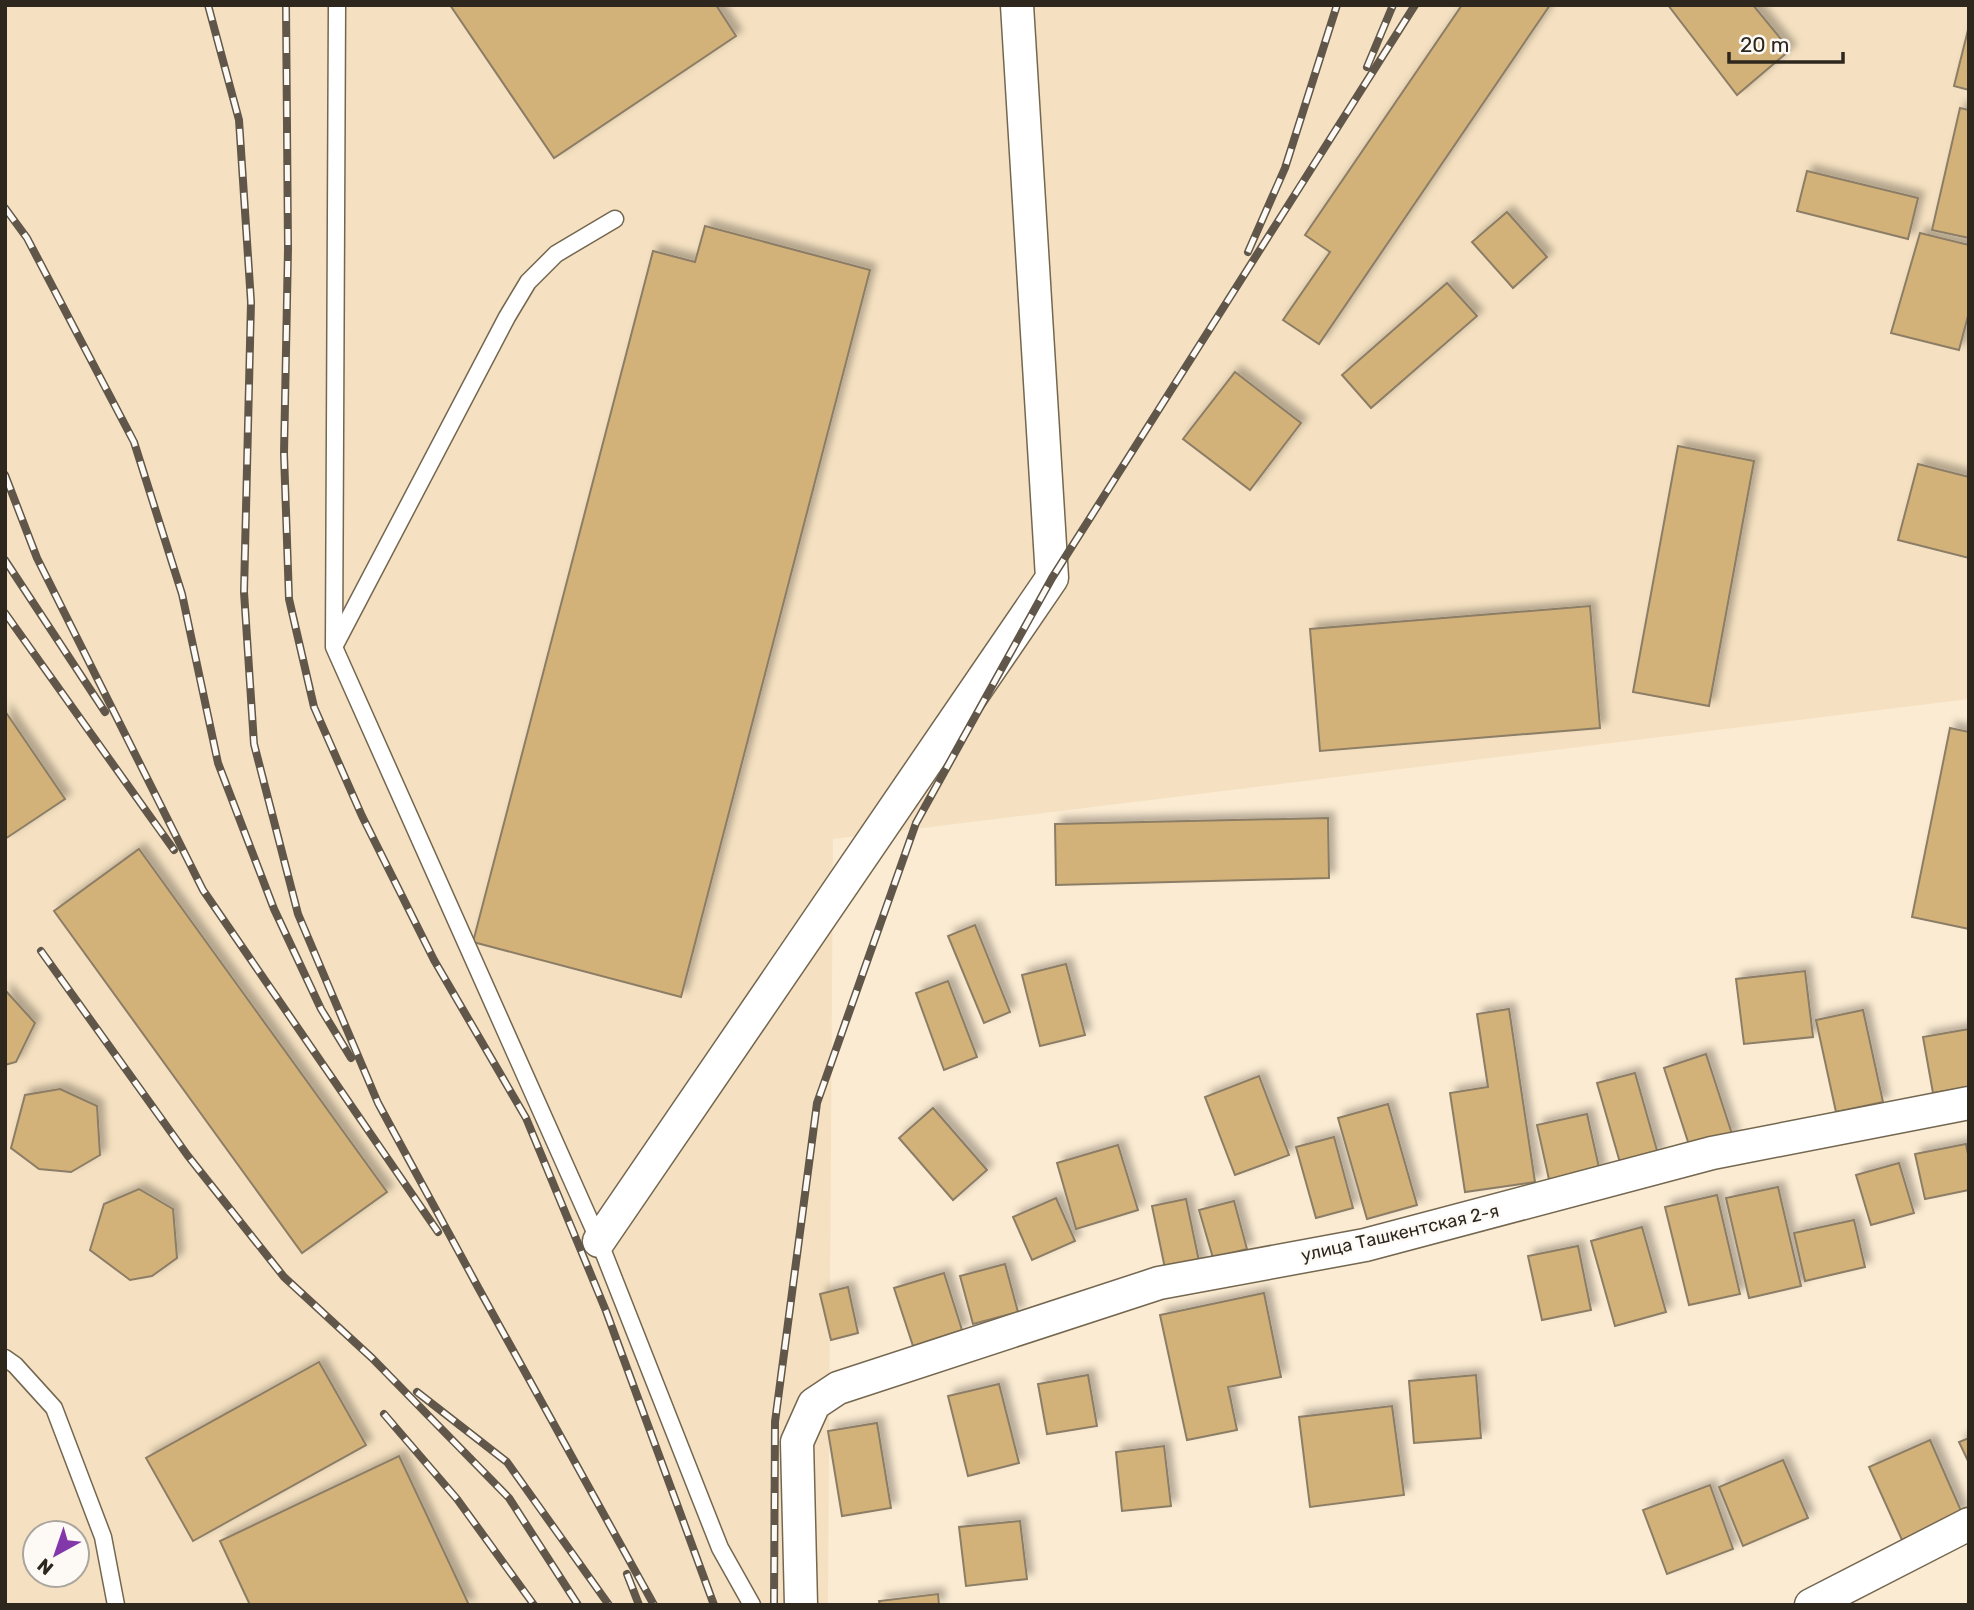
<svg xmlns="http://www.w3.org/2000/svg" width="1974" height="1610" viewBox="0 0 1974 1610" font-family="Rubik,sans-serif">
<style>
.built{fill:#f5e1c1;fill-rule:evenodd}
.building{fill:#d3b27a;stroke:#8c7d66;stroke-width:2;filter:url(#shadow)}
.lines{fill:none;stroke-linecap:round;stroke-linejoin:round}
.service-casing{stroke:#746750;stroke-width:19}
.minor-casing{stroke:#746750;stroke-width:35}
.service{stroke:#fff;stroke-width:16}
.minor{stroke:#fff;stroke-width:32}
.rail-casing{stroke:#60574a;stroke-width:8}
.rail{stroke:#fdfaf5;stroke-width:5;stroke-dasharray:16;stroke-linecap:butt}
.labels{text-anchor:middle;stroke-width:5;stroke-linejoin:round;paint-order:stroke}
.street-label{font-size:18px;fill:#2d271e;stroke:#fdfaf5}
</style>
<defs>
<filter id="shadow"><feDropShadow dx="6" dy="-6" stdDeviation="3.5" flood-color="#0004"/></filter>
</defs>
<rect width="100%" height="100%" fill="#fbebd2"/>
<path class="built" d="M5,5H1969V699L833,839L828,1605H5ZM35,1533H77V1575H35Z"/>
<g class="building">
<path d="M450,5H716L736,36L554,158Z"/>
<path d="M1462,5H1550L1319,344L1283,320L1330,252L1305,235Z"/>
<path d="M1668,5H1753L1790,50L1737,95Z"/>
<path d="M1969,26V90L1954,86Z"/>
<path d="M1960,108L1969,110V238L1932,230Z"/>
<path d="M1807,171L1918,198L1908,239L1797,211Z"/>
<path d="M1507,212L1547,257L1513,288L1472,242Z"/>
<path d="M705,226L870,270L681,997L473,942L653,251L695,262Z"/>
<path d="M1920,233L1969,245V312L1959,350L1891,333Z"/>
<path d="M1447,283L1477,316L1371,408L1342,375Z"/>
<path d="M1235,372L1301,423L1250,490L1183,439Z"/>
<path d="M1678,446L1754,461L1709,706L1633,692Z"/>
<path d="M1918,464L1969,477V558L1898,540Z"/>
<path d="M1590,606L1600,728L1320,751L1310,629Z"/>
<path d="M5,711L65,799L5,839Z"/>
<path d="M1950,728L1969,732V929L1912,917Z"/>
<path d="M1328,818L1329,878L1056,885L1055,824Z"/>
<path d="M139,849L387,1192L302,1253L54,911Z"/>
<path d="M975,925L1010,1012L984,1023L948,936Z"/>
<path d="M1066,964L1085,1035L1040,1046L1022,975Z"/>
<path d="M1805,971L1813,1037L1744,1044L1736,979Z"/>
<path d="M948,981L977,1057L944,1070L916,993Z"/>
<path d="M5,990L35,1023L16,1062L5,1065Z"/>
<path d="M1509,1009L1535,1182L1465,1192L1450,1093L1488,1087L1477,1014Z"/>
<path d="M1863,1010L1883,1102L1836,1112L1816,1020Z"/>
<path d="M1969,1029V1087L1933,1093L1923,1037Z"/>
<path d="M1706,1054L1733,1137L1691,1151L1664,1068Z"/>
<path d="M1635,1073L1658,1154L1621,1166L1597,1083Z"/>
<path d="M1259,1076L1289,1155L1235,1175L1205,1097Z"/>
<path d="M60,1089L97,1106L100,1155L71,1172L39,1169L11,1148L25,1095Z"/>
<path d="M1388,1104L1417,1205L1367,1219L1338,1118Z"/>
<path d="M933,1108L987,1170L953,1200L899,1138Z"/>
<path d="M1587,1114L1600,1172L1550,1184L1537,1125Z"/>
<path d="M1334,1137L1353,1208L1316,1218L1296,1147Z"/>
<path d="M1966,1144L1969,1159V1190L1925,1199L1915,1154Z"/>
<path d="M1118,1145L1138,1210L1076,1229L1057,1163Z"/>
<path d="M1899,1163L1914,1213L1871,1225L1856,1175Z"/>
<path d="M1778,1187L1801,1286L1749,1298L1726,1198Z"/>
<path d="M139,1189L173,1209L177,1258L152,1276L130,1280L90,1250L104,1204Z"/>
<path d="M1717,1195L1740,1294L1689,1305L1665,1207Z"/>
<path d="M1056,1198L1075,1241L1032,1260L1013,1217Z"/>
<path d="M1186,1199L1200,1266L1166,1273L1152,1206Z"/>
<path d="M1234,1201L1247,1249L1213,1258L1199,1210Z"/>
<path d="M1854,1220L1865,1267L1805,1281L1794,1233Z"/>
<path d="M1642,1227L1666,1312L1615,1326L1591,1241Z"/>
<path d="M1578,1246L1591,1310L1542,1320L1528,1256Z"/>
<path d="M1005,1264L1018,1312L973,1324L960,1276Z"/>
<path d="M944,1273L962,1330L913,1346L894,1288Z"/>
<path d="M848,1287L858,1333L831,1340L820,1294Z"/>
<path d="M1264,1293L1281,1377L1228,1387L1237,1430L1187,1440L1160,1315Z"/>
<path d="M319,1362L366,1445L193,1541L146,1458Z"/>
<path d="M1088,1375L1097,1426L1047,1434L1038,1384Z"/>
<path d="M1476,1375L1481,1438L1414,1443L1409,1381Z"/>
<path d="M999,1384L1019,1463L968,1476L948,1396Z"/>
<path d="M1392,1406L1404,1495L1310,1507L1299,1417Z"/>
<path d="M877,1423L891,1508L842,1516L828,1431Z"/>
<path d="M1969,1438V1463L1959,1442Z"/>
<path d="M1930,1440L1962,1513L1902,1540L1869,1467Z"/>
<path d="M1164,1446L1171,1506L1122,1511L1116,1452Z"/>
<path d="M399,1456L469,1605H250L220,1541Z"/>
<path d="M1783,1460L1808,1518L1743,1546L1719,1487Z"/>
<path d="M1710,1485L1733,1549L1667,1574L1643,1510Z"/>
<path d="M1020,1521L1027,1579L966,1586L959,1527Z"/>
<path d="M938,1594L939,1605H880L879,1601Z"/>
</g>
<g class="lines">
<defs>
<g id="service">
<path d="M337,5L334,647L599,1241L720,1548L752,1605"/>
<path d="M335,645L507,317L528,282L556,254L615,219"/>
<path d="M5,1358L15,1365L54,1408L103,1537L116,1605"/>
</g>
<g id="minor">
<path d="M599,1241L1052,578L1017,5"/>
<path d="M801,1605L797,1442L814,1404L838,1388L1159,1283L1365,1245L1712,1153L1969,1103"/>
<path d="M1811,1605L1969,1524"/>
</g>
</defs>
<use href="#service" class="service-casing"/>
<use href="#minor" class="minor-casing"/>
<use href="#service" class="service"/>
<use href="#minor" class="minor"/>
<defs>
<g id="rail">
<path d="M208,5L239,120L251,302L244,592L254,744L298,914L378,1103L479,1289L654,1605"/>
<path d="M286,5L288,249L284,454L289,599L314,707L362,816L434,960L526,1118L606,1311L714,1605"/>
<path d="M1367,67L1393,5"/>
<path d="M5,208L27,238L134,442L182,594L218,763L274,909L321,1009L351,1058"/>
<path d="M1248,252L1285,168L1337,5"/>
<path d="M5,475L37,558L203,890L438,1232"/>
<path d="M5,560L105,712"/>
<path d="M5,613L174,850"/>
<path d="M41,951L188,1156L284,1277L372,1358L509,1498L578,1605"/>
<path d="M417,1392L507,1462L609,1605"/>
<path d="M384,1414L457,1499L534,1605"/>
<path d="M627,1574L639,1605"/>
<path d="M774,1605L775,1422L817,1103L916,823L1052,578L1415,5"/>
</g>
</defs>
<use href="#rail" class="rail-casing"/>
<use href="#rail" class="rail"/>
</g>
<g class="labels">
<g class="street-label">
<text transform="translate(1400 1233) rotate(-13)" y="6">улица Ташкентская 2-я</text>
</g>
</g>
<rect width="1974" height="1610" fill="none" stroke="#2d271e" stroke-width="14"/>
<g transform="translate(56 1554) rotate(220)"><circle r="33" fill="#fdfaf5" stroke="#aaa69f" stroke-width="2"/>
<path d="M0-5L12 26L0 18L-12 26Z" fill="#8238a9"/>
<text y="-10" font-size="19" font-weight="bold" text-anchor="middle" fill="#2d271e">N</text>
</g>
<path d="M1729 52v10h114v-10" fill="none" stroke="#2d271e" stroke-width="3.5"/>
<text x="1740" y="52" font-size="21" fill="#2d271e" stroke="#fdfaf5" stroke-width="5" paint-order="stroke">20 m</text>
</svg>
